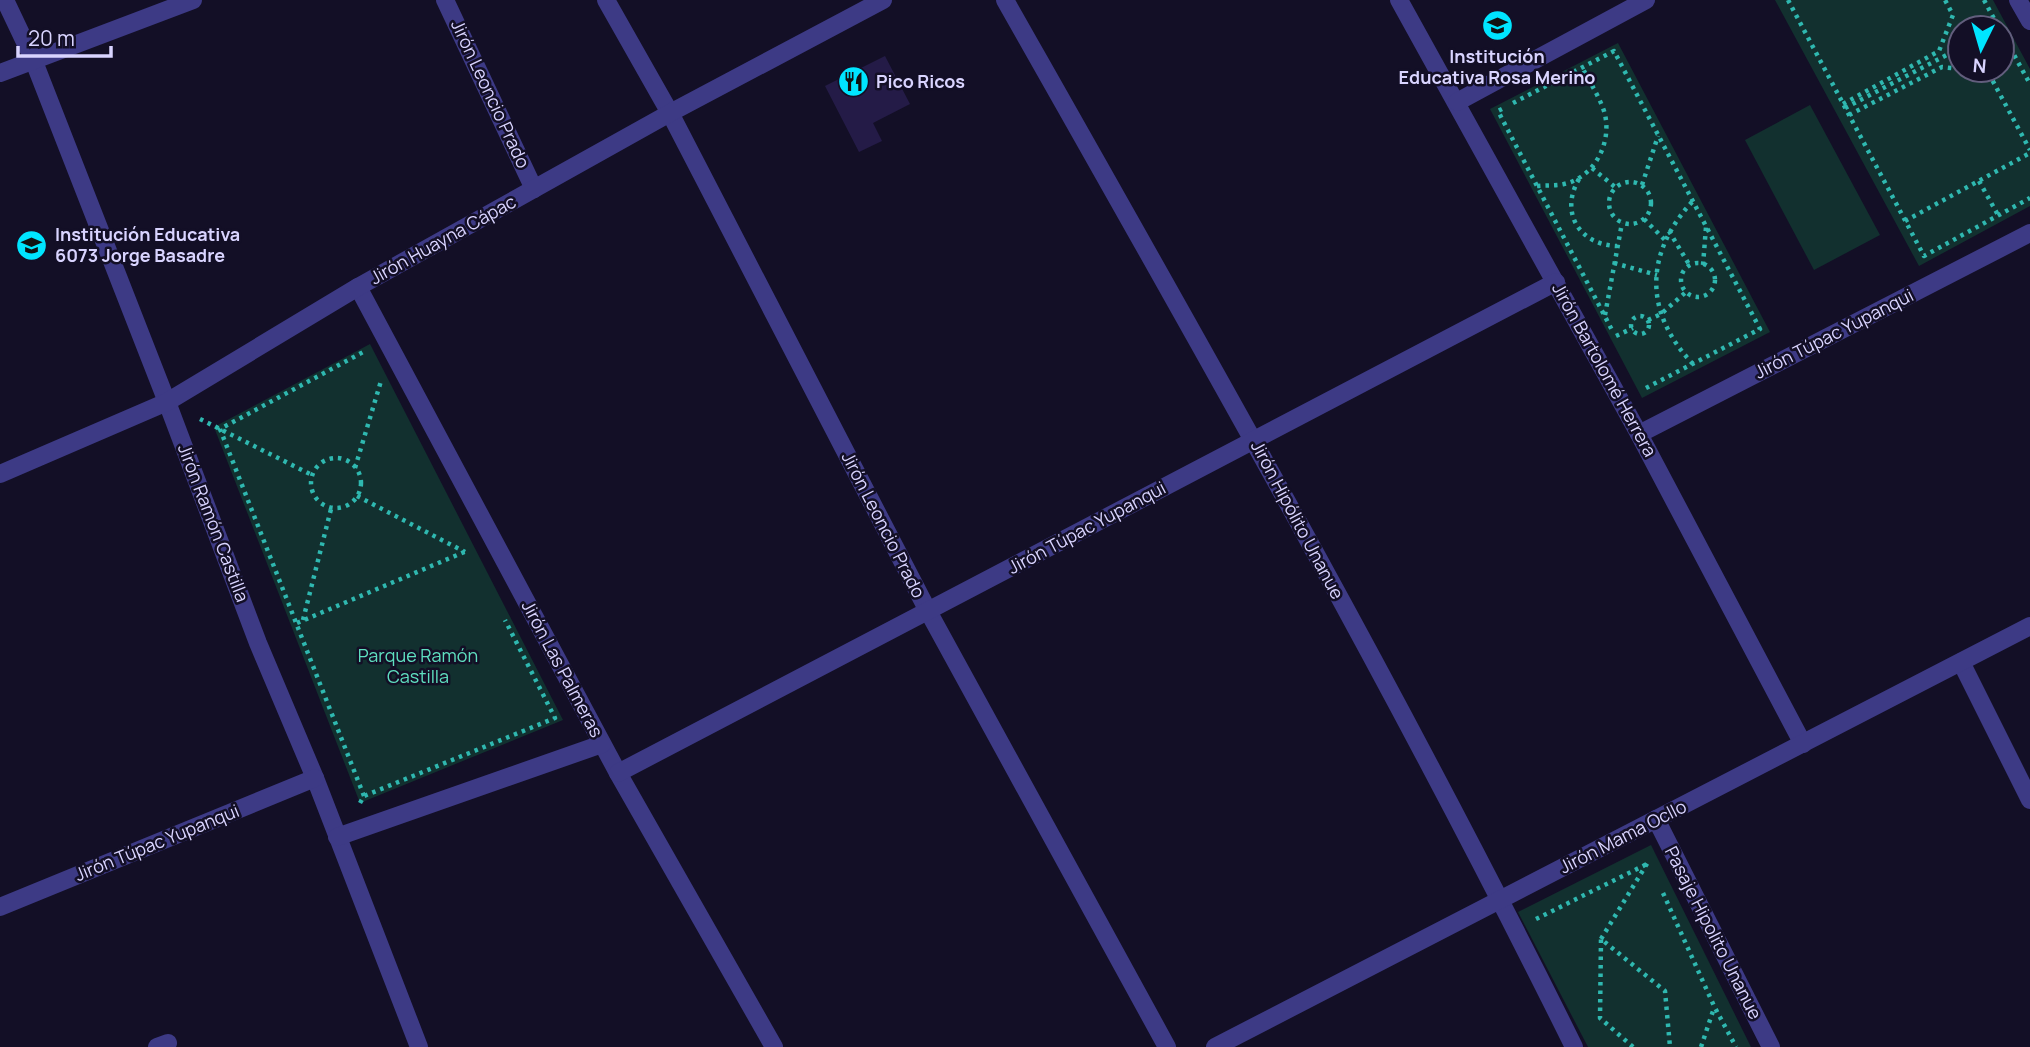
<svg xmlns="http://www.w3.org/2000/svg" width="2030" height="1047" viewBox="0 0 2030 1047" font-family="Manrope,sans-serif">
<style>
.green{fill:#12302f;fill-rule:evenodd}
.building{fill:#241b47}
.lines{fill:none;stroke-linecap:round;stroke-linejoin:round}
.path{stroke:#2fb8b0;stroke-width:4.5;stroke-dasharray:3.5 5;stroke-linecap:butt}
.minor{stroke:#3d3a85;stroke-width:18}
.labels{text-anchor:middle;stroke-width:5;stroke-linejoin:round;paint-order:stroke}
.poi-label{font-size:18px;font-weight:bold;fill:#d9d4ff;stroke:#130f26;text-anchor:start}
.street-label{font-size:18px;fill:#d9d4ff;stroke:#130f26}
.park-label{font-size:18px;fill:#5fe0c0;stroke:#130f26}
</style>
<rect width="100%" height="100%" fill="#130f26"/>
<g class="green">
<path d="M1775,0H1993L2030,69V206L1919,266ZM1960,28H2002V70H1960Z"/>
<path d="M1618,43L1770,332L1642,398L1490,109Z"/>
<path d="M1810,105L1880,235L1814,270L1745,140Z"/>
<path d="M370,344L563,720L360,803L214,427Z"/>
<path d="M1651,845L1751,1047H1588L1518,912Z"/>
</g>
<path class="building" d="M885,56L910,104L873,123L882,141L859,152L825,86Z"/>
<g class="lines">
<g class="path">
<path d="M1788,0L1924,256L2030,198"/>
<path d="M1984,0L1999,28"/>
<path d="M2002,33L2030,84"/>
<path d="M1963,70L1989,74L2030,150"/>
<path d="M1513,103L1614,51L1760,329L1644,389"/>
<path d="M1843,104L1939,51L1953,15L1945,0"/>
<path d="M1845,108L1960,48"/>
<path d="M1502,109L1498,111L1613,332"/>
<path d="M1849,115L1942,67L1960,69"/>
<path d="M1592,168L1615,187"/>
<path d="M1579,179C1559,213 1580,245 1617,246"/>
<path d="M1979,181L1998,215"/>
<circle cx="1630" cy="203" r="21"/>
<path d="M1642,185L1658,136"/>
<path d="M1537,186C1546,185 1556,186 1564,184C1596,177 1613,140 1604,111C1599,96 1589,81 1582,67"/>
<path d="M1644,219L1665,240"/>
<path d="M1905,221L2030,153"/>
<path d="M1669,231L1690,266"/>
<path d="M1614,263L1657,275"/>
<circle cx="1698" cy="280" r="17"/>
<path d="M1703,265L1706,227"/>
<path d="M1605,315L1622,223"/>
<circle cx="1640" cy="325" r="9"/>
<path d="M1648,320L1661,314L1686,292"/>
<path d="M1616,336L1633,328"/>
<path d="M1693,364C1644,313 1644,253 1693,201"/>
<path d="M200,419L312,475"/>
<circle cx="336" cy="483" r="25"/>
<path d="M355,468L381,381"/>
<path d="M357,496L465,552"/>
<path d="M303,620L331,509"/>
<path d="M297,623L469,550"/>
<path d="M364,796L220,429L365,351"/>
<path d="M360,803L364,796L555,718L505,620"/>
<path d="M1663,893L1714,1006L1736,1047"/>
<path d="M1536,919L1649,863"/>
<path d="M1601,939L1648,862"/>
<path d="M1633,1047L1600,1018L1601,939L1665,991L1670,1047"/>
<path d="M1701,1047L1714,1008"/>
</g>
<g class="minor">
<path d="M5,0L33,59L167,402L258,643L315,778L419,1047"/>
<path d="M445,0L534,189"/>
<path d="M606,0L670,113L928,611L1167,1047"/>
<path d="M1005,0C1201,346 1398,691 1574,1047"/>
<path d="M1399,0L1639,434L1803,744"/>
<path d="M2018,0L2030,21"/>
<path d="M0,73L193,0"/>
<path d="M1457,102L1646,0"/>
<path d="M358,287L618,773L774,1047"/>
<path d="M1639,434L2030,233"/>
<path d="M0,474L167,402L358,287L670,113L883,0"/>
<path d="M1961,662L2030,800"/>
<path d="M618,773L1556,282"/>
<path d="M1656,819L1771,1047"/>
<path d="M337,837L602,744"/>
<path d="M0,907L315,778"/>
<path d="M157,1047L168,1043"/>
<path d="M1215,1047L2030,626"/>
</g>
</g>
<defs>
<symbol id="school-disc" viewBox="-11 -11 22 22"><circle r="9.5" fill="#00e5ff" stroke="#130f26"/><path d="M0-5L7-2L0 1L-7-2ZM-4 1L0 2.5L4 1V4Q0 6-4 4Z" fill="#111"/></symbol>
<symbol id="restaurant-disc" viewBox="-11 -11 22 22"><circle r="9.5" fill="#00e5ff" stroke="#130f26"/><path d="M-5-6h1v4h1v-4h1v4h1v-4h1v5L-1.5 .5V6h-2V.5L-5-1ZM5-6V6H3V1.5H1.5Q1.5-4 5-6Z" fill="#111"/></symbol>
</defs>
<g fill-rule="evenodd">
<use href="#school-disc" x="1480" y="8" width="35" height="35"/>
<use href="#restaurant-disc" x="836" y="64" width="35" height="35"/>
<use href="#school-disc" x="14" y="228" width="35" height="35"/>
</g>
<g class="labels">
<g class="poi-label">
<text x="1497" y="63" text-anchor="middle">Institución<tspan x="1497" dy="21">Educativa Rosa Merino</tspan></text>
<text x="876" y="88">Pico Ricos</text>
<text x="55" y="241">Institución Educativa<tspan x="55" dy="21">6073 Jorge Basadre</tspan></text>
</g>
<g class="street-label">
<text transform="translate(490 94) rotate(65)" y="6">Jirón Leoncio Prado</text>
<text transform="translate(443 240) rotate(-29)" y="6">Jirón Huayna Cápac</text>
<text transform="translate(1834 334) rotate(-27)" y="6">Jirón Túpac Yupanqui</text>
<text transform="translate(1604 370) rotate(61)" y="6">Jirón Bartolomé Herrera</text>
<text transform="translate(1297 520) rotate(62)" y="6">Jirón Hipólito Unanue</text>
<text transform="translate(213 523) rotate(69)" y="6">Jirón Ramón Castilla</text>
<text transform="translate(883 525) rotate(63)" y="6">Jirón Leoncio Prado</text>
<text transform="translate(1087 528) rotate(-28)" y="6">Jirón Túpac Yupanqui</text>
<text transform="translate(562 669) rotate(62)" y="6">Jirón Las Palmeras</text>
<text transform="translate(1623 837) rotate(-27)" y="6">Jirón Mama Ocllo</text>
<text transform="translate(157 843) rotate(-22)" y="6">Jirón Túpac Yupanqui</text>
<text transform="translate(1713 933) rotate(63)" y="6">Pasaje Hipolito Unanue</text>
</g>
<g class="park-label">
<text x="418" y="662">Parque Ramón<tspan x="418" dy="21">Castilla</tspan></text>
</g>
</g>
<g transform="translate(1981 49) rotate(185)"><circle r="33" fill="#130f26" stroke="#625e7d" stroke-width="2"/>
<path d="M0-5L12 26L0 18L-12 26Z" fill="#00e5ff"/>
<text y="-10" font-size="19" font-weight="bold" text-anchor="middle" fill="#d9d4ff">N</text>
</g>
<path d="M18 46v10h93v-10" fill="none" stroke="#d9d4ff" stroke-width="3.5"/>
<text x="28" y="46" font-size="21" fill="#d9d4ff" stroke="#130f26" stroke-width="5" paint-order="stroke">20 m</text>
</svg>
